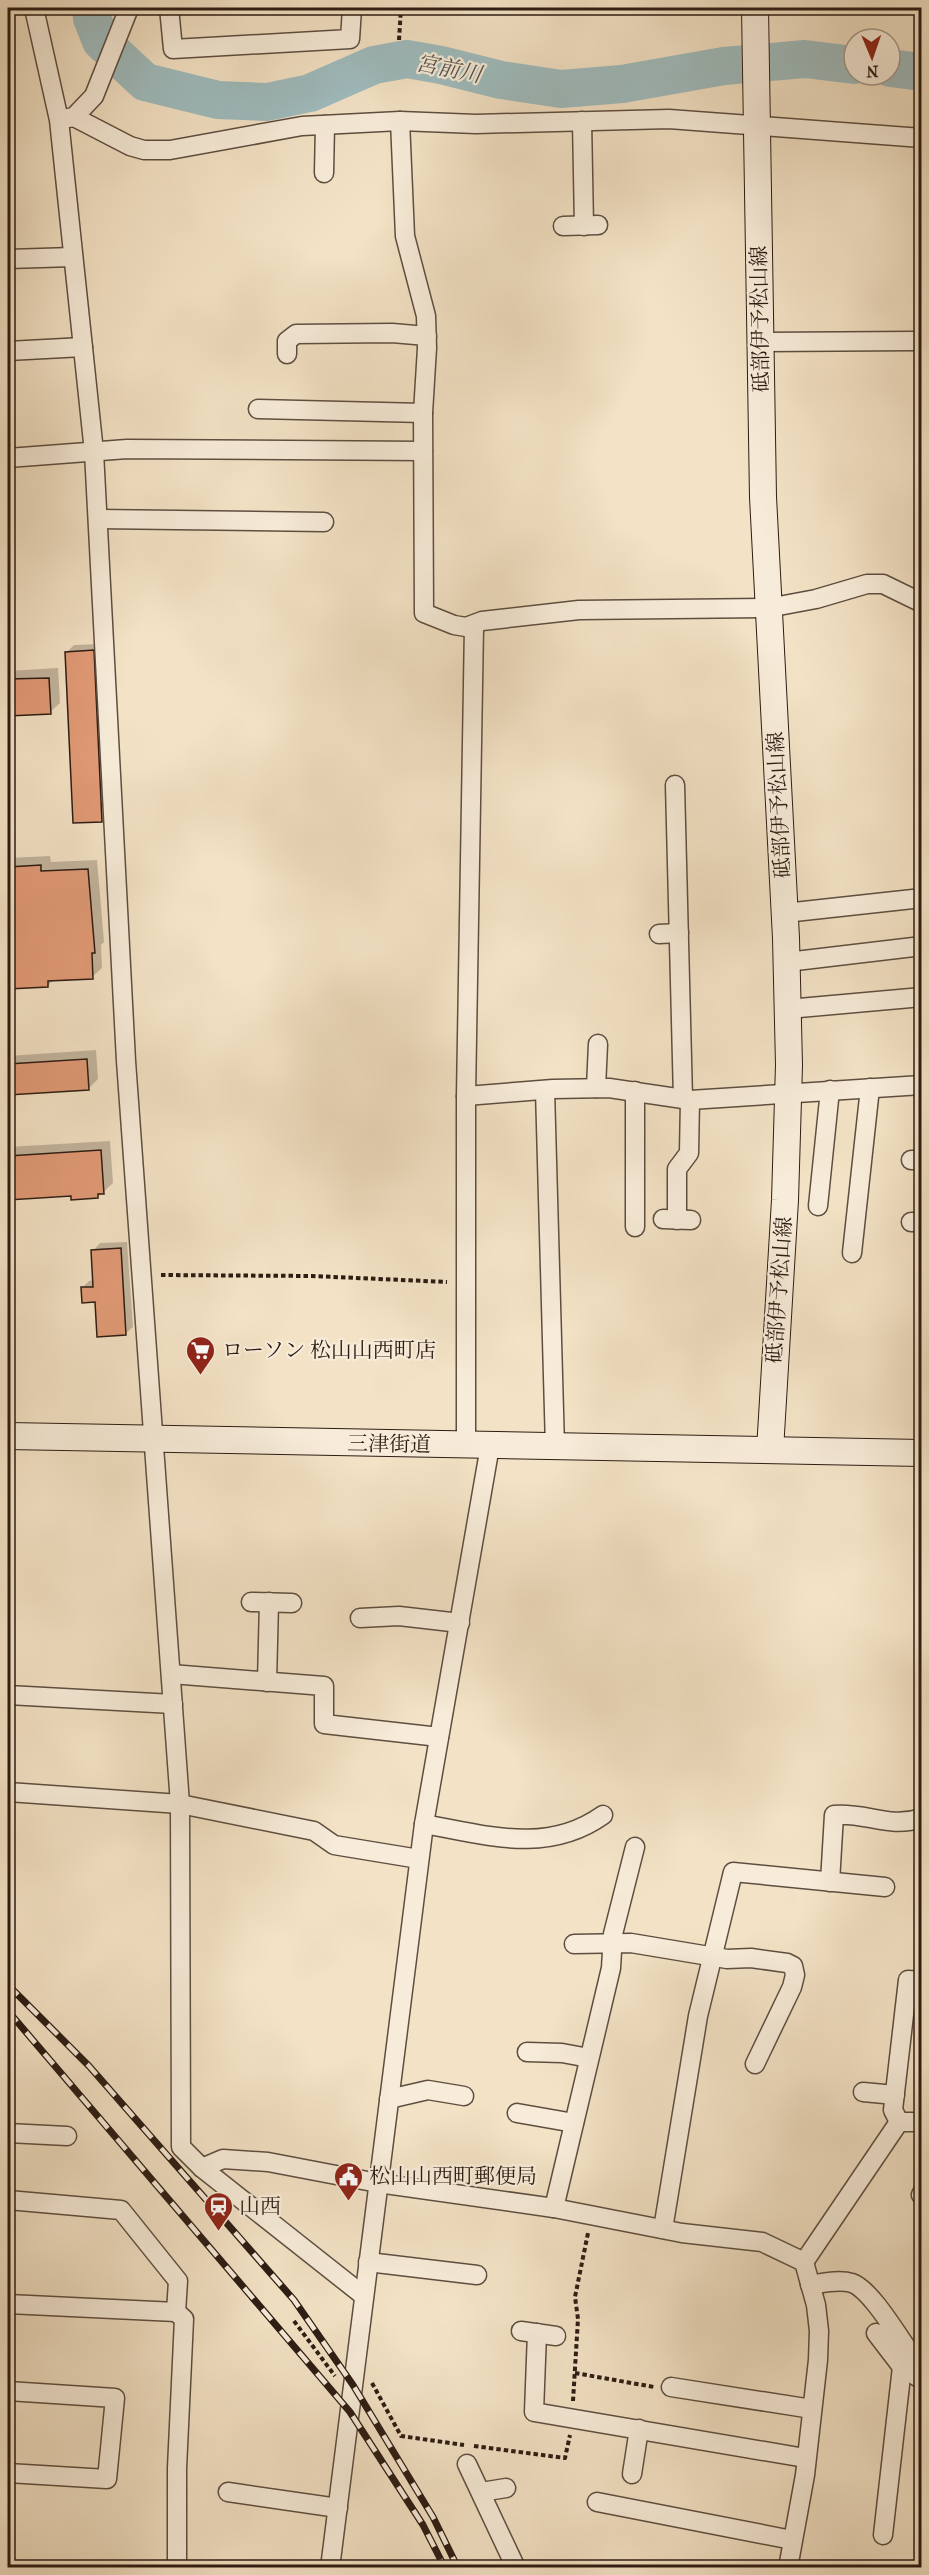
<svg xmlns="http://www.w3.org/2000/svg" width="929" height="2575" viewBox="0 0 929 2575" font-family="'IM FELL French Canon','Noto Serif JP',serif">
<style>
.shadow{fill:#0003}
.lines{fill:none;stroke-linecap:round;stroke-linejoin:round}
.river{stroke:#9fbcbe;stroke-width:38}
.building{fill:#e19a76;stroke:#2c1c13;stroke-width:1.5}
.street-casing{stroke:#5e4e40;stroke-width:21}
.secondary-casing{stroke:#2c1c13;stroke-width:28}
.path{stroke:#2c1c13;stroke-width:4;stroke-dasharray:4.5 3;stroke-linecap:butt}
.street{stroke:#f7ecd9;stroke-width:18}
.secondary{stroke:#f7ecd9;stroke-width:26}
.rail-casing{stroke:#2c1c13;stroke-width:7}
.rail{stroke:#f7ecd9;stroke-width:4.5;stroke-dasharray:14;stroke-linecap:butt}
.labels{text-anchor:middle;stroke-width:4.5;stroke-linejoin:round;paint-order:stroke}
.street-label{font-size:21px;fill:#2c1c13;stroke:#f7ecd9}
.poi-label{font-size:21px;fill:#2c1c13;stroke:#f7ecd9;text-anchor:start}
.water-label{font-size:22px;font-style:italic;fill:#54544f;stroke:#f7ecd9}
</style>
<rect width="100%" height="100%" fill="#f3e2c5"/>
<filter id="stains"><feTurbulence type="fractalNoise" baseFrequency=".00333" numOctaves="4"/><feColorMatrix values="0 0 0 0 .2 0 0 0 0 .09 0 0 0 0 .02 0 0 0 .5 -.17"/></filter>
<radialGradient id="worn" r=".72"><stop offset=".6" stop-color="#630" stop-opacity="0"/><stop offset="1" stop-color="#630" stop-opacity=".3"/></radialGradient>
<g class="shadow">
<path d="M101,644L108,813L101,820L67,652L74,645Z"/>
<path d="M58,668L60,703L50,712L8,714V671Z"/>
<path d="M50,856L51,862L97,860L104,942L101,945L102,968L92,977L54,979L48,986L8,987V858Z"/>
<path d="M96,1050L98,1079L88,1089L8,1094V1056Z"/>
<path d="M110,1141L113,1183L98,1197L73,1195L8,1199V1147Z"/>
<path d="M127,1242L133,1327L125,1334L82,1288L89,1281L95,1280L93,1251L100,1243Z"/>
</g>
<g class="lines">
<g class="river">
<path d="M91,8L92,18L101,41L145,82L218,100L267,102L310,93L374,65L407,59L441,65L501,80L561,89L622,84L724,66L805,59L854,65"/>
<path d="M890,68L922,72"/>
</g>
</g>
<g class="building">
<path d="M94,650L102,822L73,823L65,652Z"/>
<path d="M49,678L51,714L8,716V679Z"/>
<path d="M41,865V871L88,869L95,953H92L93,979L48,981V987L8,989V867Z"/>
<path d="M87,1059L89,1090L8,1095V1064Z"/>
<path d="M101,1150L104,1194H98V1198L71,1200V1196L8,1200V1156Z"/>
<path d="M121,1248L126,1335L97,1337L95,1302L82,1303L81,1287H93L91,1250Z"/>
</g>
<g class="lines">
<defs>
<g id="street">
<path d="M34,8L59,120L94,452L126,1061L180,1804L181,2147L202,2168L364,2296"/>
<path d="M169,8L173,49L350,39L352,8"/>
<path d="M74,117L130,146L144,150H170L302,126L400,121L476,124L669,119L922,138"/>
<path d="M62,119L74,117L94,96L129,8"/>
<path d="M400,121L405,236L426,316L427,348L423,413L424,613L454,625L466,627L482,621L579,610L768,608L816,599L867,584H883L922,603"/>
<path d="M582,121L584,226"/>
<path d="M324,173L325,125"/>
<path d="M563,226L598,225"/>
<path d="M8,259L73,257"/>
<path d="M760,342L915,341"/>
<path d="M8,351L83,347"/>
<path d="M287,354V341L296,334L392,333L427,336"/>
<path d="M258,409L423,413"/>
<path d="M8,458L127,449L423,451"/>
<path d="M98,519L324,522"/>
<path d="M675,785L683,1099"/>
<path d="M785,913L922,898"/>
<path d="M659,934L679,933"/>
<path d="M787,962L922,946"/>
<path d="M788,1009L922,997"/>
<path d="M596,1088L598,1044"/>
<path d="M545,1090L555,1447"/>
<path d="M635,1091V1227"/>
<path d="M466,1096L553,1089L609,1088L690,1100L922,1085"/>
<path d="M911,1160H922"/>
<path d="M818,1206L830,1090"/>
<path d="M663,1219L691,1220"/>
<path d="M677,1220V1169L689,1153L690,1100"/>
<path d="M911,1222H922"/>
<path d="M852,1253L870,1088"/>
<path d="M466,1445V1096L474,626"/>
<path d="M251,1602L292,1603"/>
<path d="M360,1618L399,1616L460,1623"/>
<path d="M171,1674L324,1686V1724L439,1737"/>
<path d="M267,1682L269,1602"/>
<path d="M8,1695L173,1704"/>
<path d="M8,1792L180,1804L314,1831L334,1845L419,1859"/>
<path d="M424,1824C486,1835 547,1855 603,1815"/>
<path d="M830,1882L834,1815C867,1812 888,1829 922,1818"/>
<path d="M574,1944L631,1943L727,1959L751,1958L787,1963L793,1966L795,1975L792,1987L755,2064"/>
<path d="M527,2052L562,2053L589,2058"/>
<path d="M863,2092L895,2095"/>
<path d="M389,2099L428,2090L464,2096"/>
<path d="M517,2113L574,2123"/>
<path d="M899,2122L893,2110L908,1980L922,1981"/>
<path d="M8,2133L67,2136"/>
<path d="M202,2168L223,2159L268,2162L378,2183L554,2208L682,2233L762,2242L804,2262L816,2305L819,2331L818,2360L805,2475L788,2568"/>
<path d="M921,2195L922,2193"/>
<path d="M8,2200L121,2210L178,2281L176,2312L8,2304"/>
<path d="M554,2208L611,1968L613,1934L635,1847"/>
<path d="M663,2229L698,2016L733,1872L885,1887"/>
<path d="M368,2262L477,2275"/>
<path d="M804,2262L899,2122H922"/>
<path d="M810,2285C823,2283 839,2279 852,2283C872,2290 900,2340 914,2358L922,2361"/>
<path d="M176,2312L184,2319L177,2468V2568"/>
<path d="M521,2331L556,2336"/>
<path d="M537,2333L534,2412L805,2458"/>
<path d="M876,2333L902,2367L922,2380"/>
<path d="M671,2387L812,2409"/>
<path d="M8,2391L115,2398L107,2479L8,2473"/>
<path d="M467,2464L516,2568"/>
<path d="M632,2474L639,2429"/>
<path d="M228,2492L338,2508"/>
<path d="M481,2492L506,2488"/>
<path d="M597,2502L792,2540"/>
<path d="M883,2535L902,2367"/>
<path d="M330,2568L424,1824L490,1446"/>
</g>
<g id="secondary">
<path d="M755,8L763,497L786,938L789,1065L785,1200L770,1450"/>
<path d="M8,1436L922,1453"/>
</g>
</defs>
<use href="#street" class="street-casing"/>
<use href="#secondary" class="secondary-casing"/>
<g class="path">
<path d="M399,40L401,8"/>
<path d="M161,1275L312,1276L447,1282"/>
<path d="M294,2321L335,2376"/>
<path d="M575,2373L654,2387"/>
<path d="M372,2383L401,2436L464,2445"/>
<path d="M573,2401L578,2319L575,2297L588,2233"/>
<path d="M474,2446L565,2458L570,2435"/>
</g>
<use href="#street" class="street"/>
<use href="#secondary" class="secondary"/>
<defs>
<g id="rail">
<path d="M8,1985L89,2066L294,2300L353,2385L433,2517L458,2568"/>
<path d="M8,2011L350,2412L423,2525L445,2568"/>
</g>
</defs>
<use href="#rail" class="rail-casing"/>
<use href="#rail" class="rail"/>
</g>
<defs>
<symbol id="supermarket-pin" viewBox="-11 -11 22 30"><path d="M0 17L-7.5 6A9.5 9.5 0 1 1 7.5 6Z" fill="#8f2418" stroke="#f7ecd9"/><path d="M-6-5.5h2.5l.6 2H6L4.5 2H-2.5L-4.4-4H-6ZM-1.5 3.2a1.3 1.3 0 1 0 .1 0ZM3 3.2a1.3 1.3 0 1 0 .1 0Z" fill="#fff"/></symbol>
<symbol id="civic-pin" viewBox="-11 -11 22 30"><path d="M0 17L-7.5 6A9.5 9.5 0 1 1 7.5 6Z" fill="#8f2418" stroke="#f7ecd9"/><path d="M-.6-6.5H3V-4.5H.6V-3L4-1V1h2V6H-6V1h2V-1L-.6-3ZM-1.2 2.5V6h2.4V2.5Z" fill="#fff"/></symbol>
<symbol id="station-pin" viewBox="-11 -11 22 30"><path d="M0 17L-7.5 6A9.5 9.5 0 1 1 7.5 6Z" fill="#8f2418" stroke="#f7ecd9"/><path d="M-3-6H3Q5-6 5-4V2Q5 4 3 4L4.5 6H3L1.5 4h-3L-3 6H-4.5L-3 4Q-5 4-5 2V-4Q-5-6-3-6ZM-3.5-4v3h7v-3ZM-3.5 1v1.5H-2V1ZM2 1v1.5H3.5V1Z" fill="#fff"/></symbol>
</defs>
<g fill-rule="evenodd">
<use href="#supermarket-pin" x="184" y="1334" width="33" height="45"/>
<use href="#civic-pin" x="332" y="2160" width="33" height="45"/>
<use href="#station-pin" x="202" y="2190" width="33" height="45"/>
</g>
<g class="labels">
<g class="street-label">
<text transform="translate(760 319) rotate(-91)" y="7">砥部伊予松山線</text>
<text transform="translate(779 805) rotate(-93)" y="7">砥部伊予松山線</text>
<text transform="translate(779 1290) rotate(-86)" y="7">砥部伊予松山線</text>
<text transform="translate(389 1444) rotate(1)" y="7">三津街道</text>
</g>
<g class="poi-label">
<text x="222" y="1357">ローソン 松山山西町店</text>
<text x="369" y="2183">松山山西町郵便局</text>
<text x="239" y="2213">山西</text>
</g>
<g class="water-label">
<text transform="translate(449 68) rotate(11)" y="8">宮前川</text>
</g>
</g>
<rect width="929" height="2575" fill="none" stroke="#f3e2c5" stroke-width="30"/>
<rect x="9" y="9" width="911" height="2557" fill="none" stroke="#2c1c13" stroke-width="3"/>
<rect x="15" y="15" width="899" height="2545" fill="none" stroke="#2c1c13" stroke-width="1.5"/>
<g transform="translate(872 57) rotate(178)"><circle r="28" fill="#f7ecd9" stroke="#a6998a" stroke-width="1.5"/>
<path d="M0-4.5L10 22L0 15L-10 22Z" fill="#8f2418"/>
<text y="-9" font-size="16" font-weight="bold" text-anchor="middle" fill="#2c1c13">N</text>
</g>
<rect width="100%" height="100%" filter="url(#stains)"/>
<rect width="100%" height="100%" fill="url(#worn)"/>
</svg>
